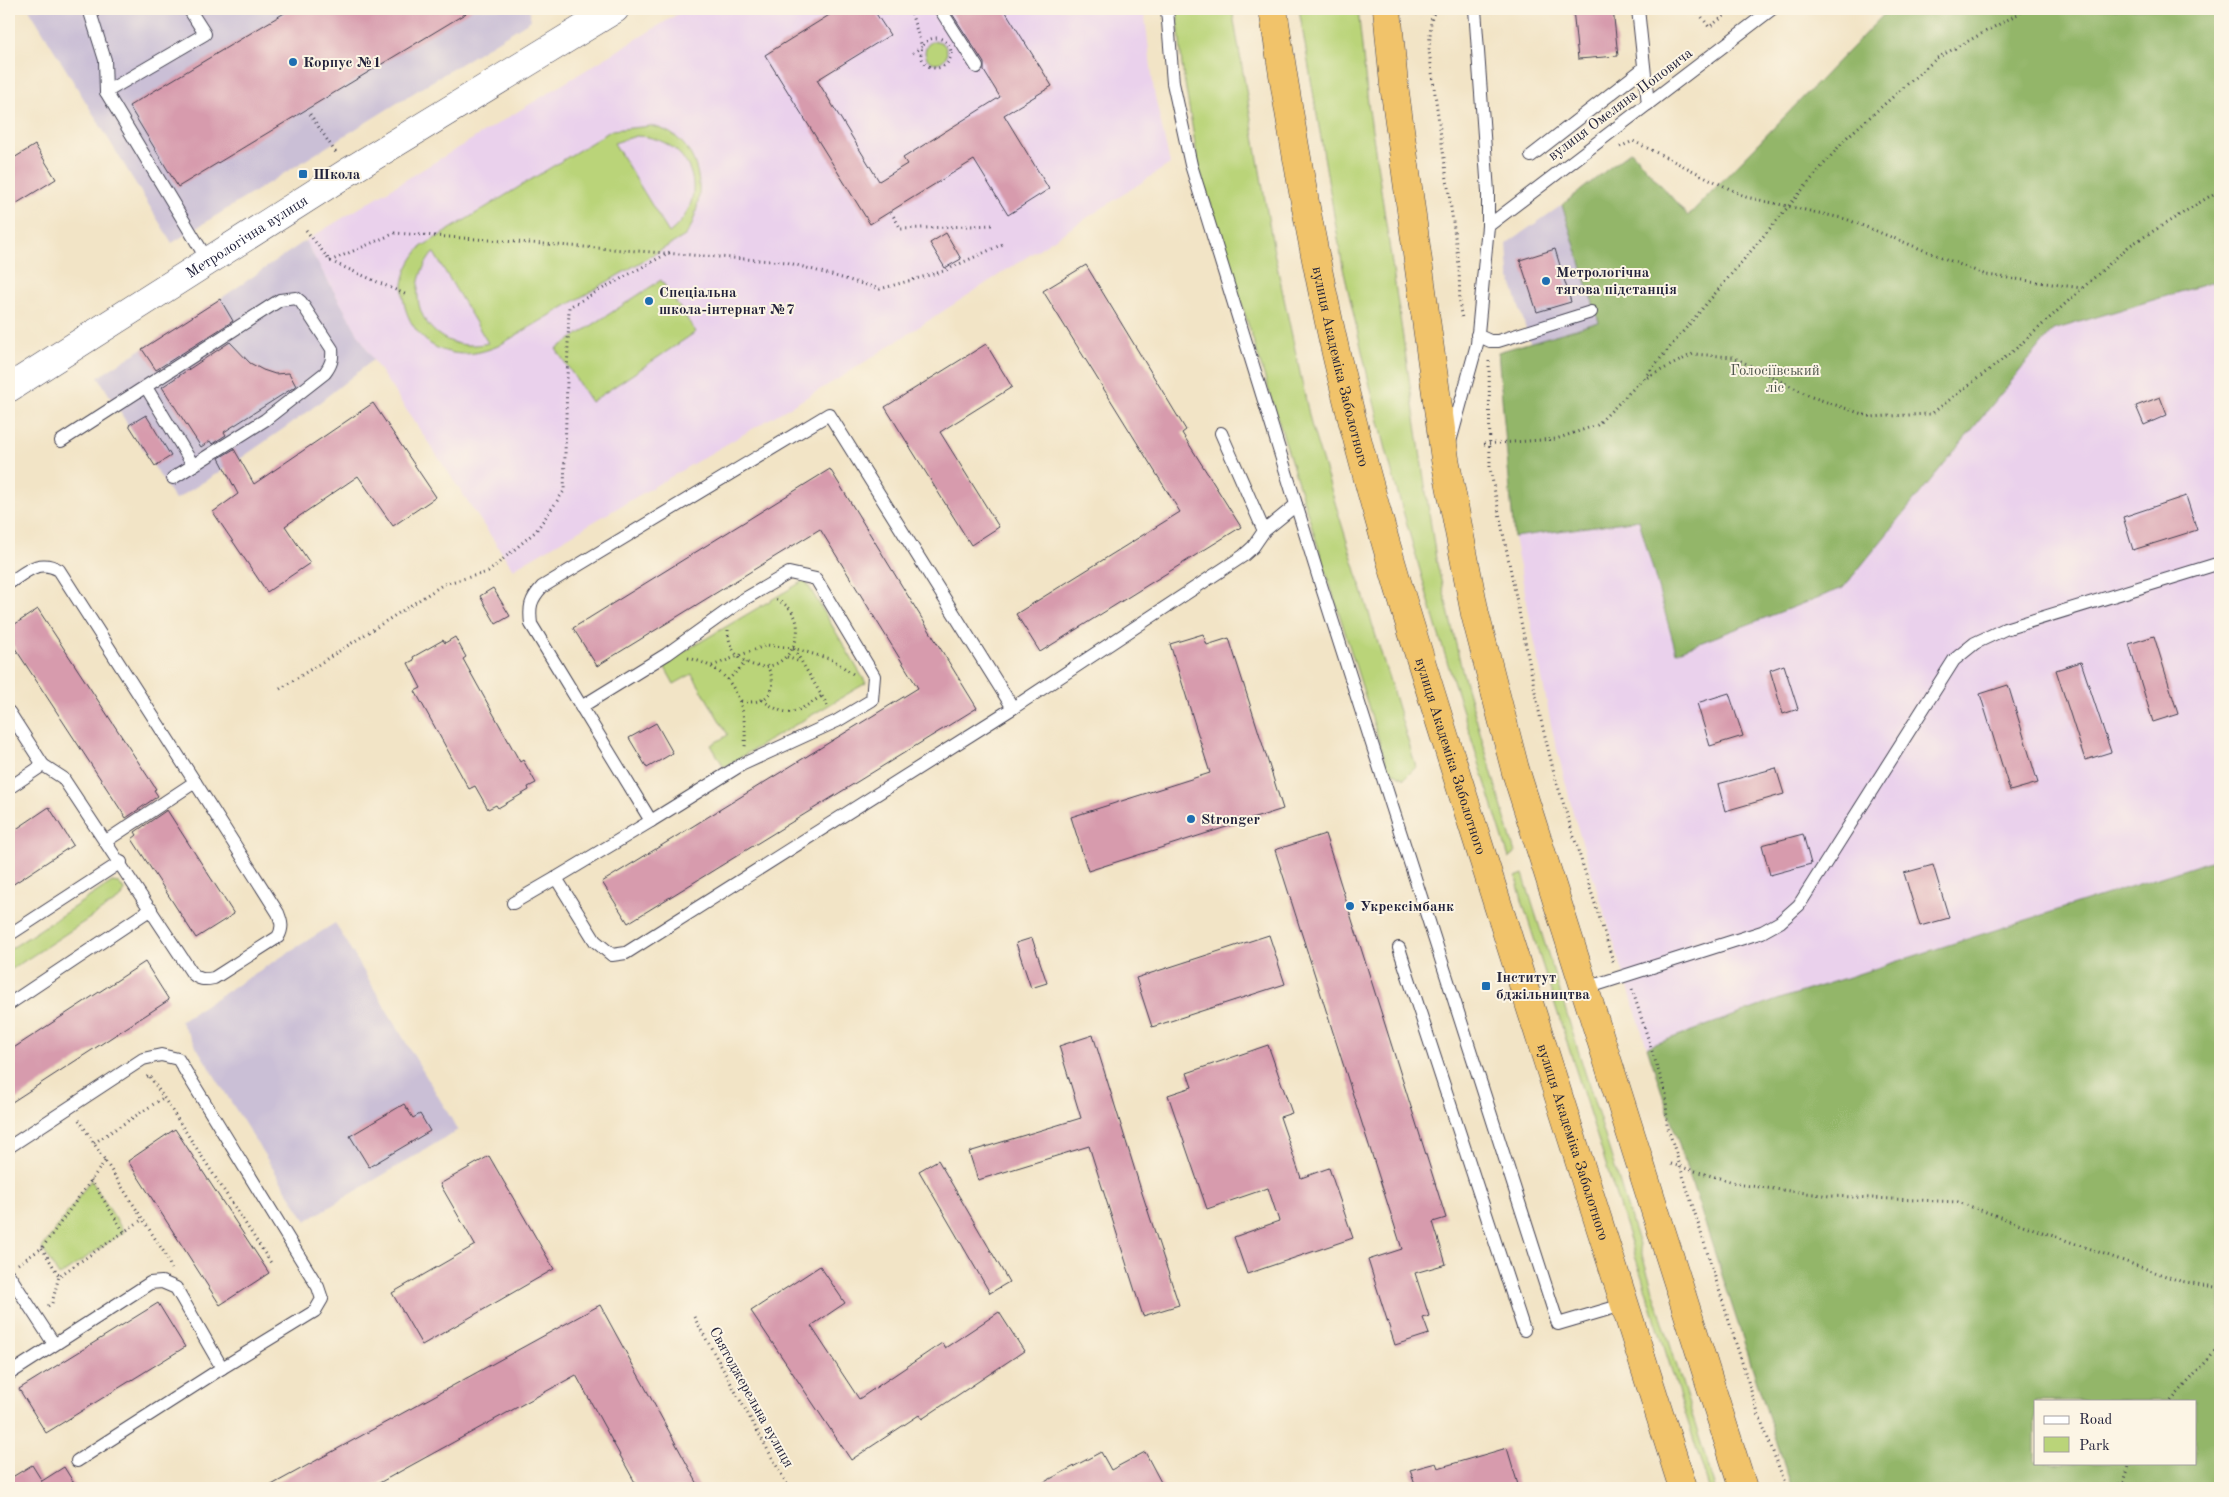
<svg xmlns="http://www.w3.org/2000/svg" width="2229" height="1497" viewBox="0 0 2229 1497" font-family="'Old Standard TT',serif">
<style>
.built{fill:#ead1ec}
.industrial{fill:#cabfd6}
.green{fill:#bad479;stroke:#6e7b5a;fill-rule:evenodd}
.forest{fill:#93b669;stroke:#5a6c52;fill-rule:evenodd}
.building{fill:#d79bad}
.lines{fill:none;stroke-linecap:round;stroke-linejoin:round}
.service-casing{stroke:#413f50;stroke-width:14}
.tertiary-casing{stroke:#413f50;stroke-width:29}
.trunk-casing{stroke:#413f50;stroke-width:29}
.path{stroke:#413f50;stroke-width:3;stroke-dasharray:1 4;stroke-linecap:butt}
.service{stroke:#fff;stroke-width:12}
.tertiary{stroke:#fff;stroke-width:28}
.trunk{stroke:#f1c36a;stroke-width:28}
.poi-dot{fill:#1f6fb2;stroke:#fcf5e5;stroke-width:2}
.labels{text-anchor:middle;stroke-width:4;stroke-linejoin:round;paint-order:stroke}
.poi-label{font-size:15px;font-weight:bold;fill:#22223b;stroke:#fcf5e5;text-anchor:start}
.street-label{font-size:15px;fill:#22223b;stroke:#fcf5e5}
.park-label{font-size:15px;fill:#50574e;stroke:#fcf5e5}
</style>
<rect width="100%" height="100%" fill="#fcf5e5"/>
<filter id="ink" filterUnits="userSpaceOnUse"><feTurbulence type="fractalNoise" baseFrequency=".02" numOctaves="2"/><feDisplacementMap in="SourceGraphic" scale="10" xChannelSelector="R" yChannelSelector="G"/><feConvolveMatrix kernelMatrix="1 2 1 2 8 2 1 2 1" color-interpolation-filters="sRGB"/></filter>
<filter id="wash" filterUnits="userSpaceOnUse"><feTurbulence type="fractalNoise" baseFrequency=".0096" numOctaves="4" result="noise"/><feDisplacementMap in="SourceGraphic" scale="20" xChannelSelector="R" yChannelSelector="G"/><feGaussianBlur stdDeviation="1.12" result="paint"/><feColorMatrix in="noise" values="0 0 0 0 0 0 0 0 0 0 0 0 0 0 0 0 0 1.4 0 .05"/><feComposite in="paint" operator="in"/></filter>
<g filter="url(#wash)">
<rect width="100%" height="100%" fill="#f2e4c6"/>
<g class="built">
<path d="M686,9H1144L1154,92L1170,164L843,376L513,569L373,360L305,241Z"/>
<path d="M2220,280V858L1783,998L1647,1047L1575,820L1552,729L1514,537L1639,520L1676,651L1843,588L2053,330Z"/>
</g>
<g class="industrial">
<path d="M29,9H529L531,20L172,243Z"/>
<path d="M1562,205L1599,322L1530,342L1509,275L1507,243Z"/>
<path d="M305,241L373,360L306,413L240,459L175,500L98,377L220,299Z"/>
<path d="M335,923L458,1130L306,1221L180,1021Z"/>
</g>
<g class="green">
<path d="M1177,9H1232L1274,252L1311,424L1416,767L1404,779L1388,769L1199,168L1182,65Z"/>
<path d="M1299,9H1358L1368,103L1436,559L1462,670L1515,853L1509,858L1436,626L1391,469L1370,386L1343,268Z"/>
<circle cx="936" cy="52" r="11"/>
<path d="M651,126C693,134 707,178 695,215C693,223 690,230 685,236L498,346C481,353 464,357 445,351C418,343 400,312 403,284C405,269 412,258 421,247L612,130ZM636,136C692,137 714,198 669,233L614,143ZM433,253H434L488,343C431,357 396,298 433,253Z"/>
<path d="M661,280L696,332L591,402L556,349Z"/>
<path d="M805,580L866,683L724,767L711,745L728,735L692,674L674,684L663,664Z"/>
<path d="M1523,874L1715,1488H1709L1523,904L1516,877Z"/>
<path d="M112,882L119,883L124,890L122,897L9,971V950Z"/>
<path d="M91,1180L124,1232L59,1276L42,1248Z"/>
</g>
<g class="forest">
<path d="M1889,9H2220V280L2053,330L1843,588L1676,652L1639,520L1514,537L1498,352L1599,322L1562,205L1631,151L1688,216Z"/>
<path d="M2220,858V1488H1792L1647,1047L1783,998ZM2035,1401H2195V1463H2035Z"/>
</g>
<g id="blocks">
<g class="building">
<path d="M291,9H473L178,187L129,106Z"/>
<path d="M839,9H873L890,35L817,80L879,181L907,164L903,158L1000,97L984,71V63L949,9H1004L1052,86L1004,115L1049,189L1008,215L974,160L870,224L765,55Z"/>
<path d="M1573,9H1613L1618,56L1578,59Z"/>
<path d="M35,145L56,179L9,208V161Z"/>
<path d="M946,233L961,259L945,268L930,243Z"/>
<path d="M1555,249L1571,302L1537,312L1520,260Z"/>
<path d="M1086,265L1186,430L1182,433L1241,527L1040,652L1016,614L1180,512L1043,291Z"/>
<path d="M220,299L233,321L156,370L142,349Z"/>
<path d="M230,342L250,363L263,370L275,374L289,373L296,386L224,432L226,435L212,444L210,441L201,447L162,387Z"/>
<path d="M986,344L1012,387L940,432L999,527L971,545L885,407Z"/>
<path d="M2160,397L2167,415L2144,425L2136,406Z"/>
<path d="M373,403L436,497L393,526L358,476L285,526L310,563L267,592L213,512L238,494L219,458L234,449L254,484Z"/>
<path d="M146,415L171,456L155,466L129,425Z"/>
<path d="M830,469L977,708L628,923L602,882L918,688L820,529L597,666L573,628Z"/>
<path d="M2186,496L2197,530L2133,550L2123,517Z"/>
<path d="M493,588L510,616L496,624L480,596Z"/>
<path d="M38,609L156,789L154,790L158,796L126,818L9,639V628Z"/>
<path d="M1203,634L1207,645L1229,638L1283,809L1088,871L1071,817L1210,773L1170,644Z"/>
<path d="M2154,636L2178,714L2153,722L2129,644Z"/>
<path d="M455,637L466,657L463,659L520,762L523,760L536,783L528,787L529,790L498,808L496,805L488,809L475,786L469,789L415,691L421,688L408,663L414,660L413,657L443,640L445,643Z"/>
<path d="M2081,662L2111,752L2085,760L2056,670Z"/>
<path d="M1784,665L1798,709L1783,714L1770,670Z"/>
<path d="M2008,685L2038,783L2010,791L1980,694Z"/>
<path d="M1729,693L1743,736L1710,746L1697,703Z"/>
<path d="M656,723L673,753L647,768L629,738Z"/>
<path d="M1776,768L1784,794L1725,811L1718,784Z"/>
<path d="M49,807L73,845L9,887V834Z"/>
<path d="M167,810L234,914L196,938L132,839L137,835L135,832Z"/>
<path d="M1325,834L1446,1218L1433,1222L1446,1264L1415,1273L1429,1316L1423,1318L1429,1334L1395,1345L1368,1260L1402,1249L1275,850Z"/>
<path d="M1803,834L1811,864L1770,875L1762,845Z"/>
<path d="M1933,865L1949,918L1920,926L1904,873Z"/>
<path d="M1269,935L1285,984L1152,1027L1136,978Z"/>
<path d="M1032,938L1047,983L1031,988L1016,943Z"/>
<path d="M145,962L169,1000L9,1104V1051Z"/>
<path d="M1093,1035L1142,1193L1179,1305L1143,1316L1089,1146L978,1180L969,1152L1081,1118L1059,1046Z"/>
<path d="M1268,1045L1292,1113L1280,1117L1301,1178L1329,1168L1353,1238L1247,1274L1234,1237L1279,1221L1268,1188L1207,1209L1168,1095L1192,1087L1187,1073Z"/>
<path d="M404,1104L413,1118L420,1114L430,1131L369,1167L350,1136Z"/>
<path d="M175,1129L269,1273L220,1305L128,1161Z"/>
<path d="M489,1156L554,1269L422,1345L392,1293L475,1245L440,1184Z"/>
<path d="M938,1160L1009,1282L990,1293L919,1171Z"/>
<path d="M820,1266L845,1303L811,1326L859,1399L942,1343L945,1348L999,1312L1024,1351L922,1419L919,1415L851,1460L751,1311Z"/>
<path d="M158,1303L185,1347L46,1433L19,1389Z"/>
<path d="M600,1305L700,1488H638L576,1375L370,1488H266Z"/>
<path d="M1507,1448L1519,1488H1416L1410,1470L1436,1463L1438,1468Z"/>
<path d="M1101,1452L1111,1470L1145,1452L1164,1488H1033Z"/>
<path d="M32,1465L42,1481L64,1467L77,1488H9V1479Z"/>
</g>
</g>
</g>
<g filter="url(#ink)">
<use href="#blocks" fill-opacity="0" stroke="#413f50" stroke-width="1"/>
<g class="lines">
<defs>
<g id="service">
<path d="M89,9L105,60L106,92L208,261"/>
<path d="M940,9L977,67"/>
<path d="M1167,9L1173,83L1191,165L1321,585L1558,1324L1626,1304"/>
<path d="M1638,9L1648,104"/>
<path d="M106,92L205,34L189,9"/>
<path d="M1531,156L1644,68"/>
<path d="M1488,226L1772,9"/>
<path d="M1477,335L1490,341H1498L1591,312"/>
<path d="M146,387L193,465"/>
<path d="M829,414L1013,708L626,953L612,955L595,941L556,878L651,821L531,624C529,607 530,600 542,587Z"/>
<path d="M1221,433L1264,531"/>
<path d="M61,441L280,300L296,298L301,302L332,349C333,359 331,365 325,373L265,420L173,478"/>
<path d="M1450,442L1477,344L1488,226V192L1475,9"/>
<path d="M9,583C26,572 39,558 59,570L195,782L106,841"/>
<path d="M581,707L667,654L741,601L789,573L816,579L874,676L872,700L837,721L741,765L651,821"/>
<path d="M1013,708L1243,556L1253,547L1264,531L1296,505"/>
<path d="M9,712L43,765L9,788"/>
<path d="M43,765L63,778L192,973C199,980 204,980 214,978L278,937C283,928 282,923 278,913L195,782"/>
<path d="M513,903L556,878"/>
<path d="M9,935L121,862"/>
<path d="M1399,948L1524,1330"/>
<path d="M1583,989L1762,932L1780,922L1799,905L1954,660L1975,643L2005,629L2220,563"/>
<path d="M9,1004L151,909"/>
<path d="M9,1147L143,1059L161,1055L178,1059L318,1287L322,1299L315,1311L222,1368L176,1288L162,1282L150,1283L9,1374"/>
<path d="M9,1275L54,1344"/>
<path d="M77,1461L222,1368"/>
</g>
<g id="tertiary">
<path id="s1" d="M9,388L348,172L615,9"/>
</g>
<g id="trunk">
<path id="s2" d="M1273,9C1289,118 1308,227 1332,336C1370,504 1423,669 1475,833C1544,1052 1615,1270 1683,1488"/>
<path d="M1387,9L1394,85L1445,459L1475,614L1515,769L1743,1488"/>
</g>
</defs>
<use href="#service" class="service-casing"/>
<use href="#tertiary" class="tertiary-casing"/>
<use href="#trunk" class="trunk-casing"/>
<g class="path">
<path d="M910,9L922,47L913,53"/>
<path d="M1435,9L1431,21L1429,51L1459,265L1460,309L1462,318"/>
<path d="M1696,9L1709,27L1734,9"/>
<circle cx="936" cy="53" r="15"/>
<path d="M310,114L336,153"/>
<path d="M1620,147L1633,141L1746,197L1846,219L1986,275L2082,288"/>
<path d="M891,212L901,229L992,225"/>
<path d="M306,230L330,261L407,295"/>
<path d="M330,261L395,233L786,262L880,289L944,271L1003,244"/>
<path d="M1489,361L1490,468L1540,716L1555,777L1614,964"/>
<path d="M1644,378L1846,138L1937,58L2027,9"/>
<path d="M1484,444L1556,439L1597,425L1642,380L1693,354L1733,357L1812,397L1871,417L1931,414L2011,353L2129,246L2220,190"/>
<path d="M728,630C728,640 732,651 740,658C785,692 824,616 774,599"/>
<path d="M794,649L829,708"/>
<path d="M787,657L800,662"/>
<path d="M688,658C735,669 747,704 745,748"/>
<path d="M712,666L767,645L793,648L833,660L853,674"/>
<path d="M728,680L746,662"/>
<path d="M280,689L444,584L488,572L536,531L564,491L569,307L670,252"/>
<path d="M762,700C791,720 794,713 822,696"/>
<path d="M741,701C767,706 781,690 767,666"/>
<path d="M1632,989L1666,1094L1667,1125L1758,1413L1787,1488"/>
<path d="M147,1077L149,1075L271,1263"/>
<path d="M79,1120L167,1257L171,1269"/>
<path d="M94,1143L163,1098"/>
<path d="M1671,1164L1743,1185L1830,1196L1958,1202L2180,1281L2220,1288"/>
<path d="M91,1180L124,1232"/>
<path d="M42,1248L59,1276"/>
<path d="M18,1264L42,1248L105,1161"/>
<path d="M48,1306L52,1303L59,1276L143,1219"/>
<path d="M694,1317L789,1488"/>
<path d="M2171,1401L2220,1346"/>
<path d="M2110,1488L2124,1482L2130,1463"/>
</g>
<use href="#service" class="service"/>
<use href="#tertiary" class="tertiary"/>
<use href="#trunk" class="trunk"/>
</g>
</g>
<g class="poi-dot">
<circle cx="293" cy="62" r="5"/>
<rect x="298" y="169" width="10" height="10" rx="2.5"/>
<circle cx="1546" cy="281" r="5"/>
<circle cx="649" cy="301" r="5"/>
<circle cx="1191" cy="819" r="5"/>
<circle cx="1350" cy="906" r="5"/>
<rect x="1481" y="981" width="10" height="10" rx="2.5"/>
</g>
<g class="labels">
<g class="poi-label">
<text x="303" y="67">Корпус №1</text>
<text x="313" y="179">Школа</text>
<text x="1556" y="277">Метрологічна<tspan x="1556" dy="17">тягова підстанція</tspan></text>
<text x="659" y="297">Спеціальна<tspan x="659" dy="17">школа-інтернат №7</tspan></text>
<text x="1201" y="824">Stronger</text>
<text x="1360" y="911">Укрексімбанк</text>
<text x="1496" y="982">Інститут<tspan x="1496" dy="17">бджільництва</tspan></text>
</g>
<g class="street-label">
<text transform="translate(1620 104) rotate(-37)" y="5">вулиця Омеляна Поповича</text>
<text dy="5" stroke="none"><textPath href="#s1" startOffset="282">Метрологічна вулиця</textPath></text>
<text dy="5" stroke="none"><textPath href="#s2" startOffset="364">вулиця Академіка Заболотного</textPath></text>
<text dy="5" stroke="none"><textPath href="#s2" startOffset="769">вулиця Академіка Заболотного</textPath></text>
<text dy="5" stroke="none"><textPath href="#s2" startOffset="1174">вулиця Академіка Заболотного</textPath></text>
<text transform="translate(752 1397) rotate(61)" y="5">Святоджерельна вулиця</text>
</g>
<g class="park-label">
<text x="1775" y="375">Голосіївський<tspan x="1775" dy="17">ліс</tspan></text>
</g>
</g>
<rect width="2229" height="1497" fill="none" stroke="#fcf5e5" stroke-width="30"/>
<rect x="2034" y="1400" width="162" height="65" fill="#fcf5e5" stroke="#a5a1a1"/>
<rect x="2044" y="1416" width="25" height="8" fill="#ffffff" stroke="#a5a1a1"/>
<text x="2079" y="1424" font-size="15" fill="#22223b">Road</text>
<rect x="2044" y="1437" width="25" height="15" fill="#bad479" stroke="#a5a1a1"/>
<text x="2079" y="1450" font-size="15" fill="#22223b">Park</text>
</svg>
